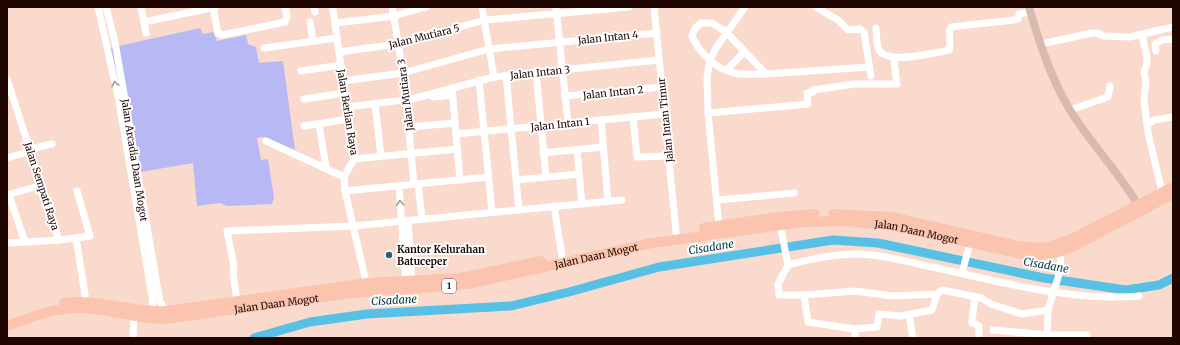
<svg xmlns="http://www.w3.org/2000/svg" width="1180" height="345" viewBox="0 0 1180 345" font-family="Merriweather,serif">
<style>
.green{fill:#b7b8f4}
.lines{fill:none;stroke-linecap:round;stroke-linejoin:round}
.river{stroke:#57c0e5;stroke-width:9}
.minor{stroke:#fff;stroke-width:7}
.major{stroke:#d9baae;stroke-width:8}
.highway{stroke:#fac4ae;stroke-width:10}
.oneway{stroke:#a59b99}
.poi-dot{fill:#246379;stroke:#fff;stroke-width:1.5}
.labels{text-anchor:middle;stroke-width:4;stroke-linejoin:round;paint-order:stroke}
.shield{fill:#fff;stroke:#62514c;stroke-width:1}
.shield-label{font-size:9px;font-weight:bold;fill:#1f0600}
.street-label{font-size:10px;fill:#1f0600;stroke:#fff}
.poi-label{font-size:10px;font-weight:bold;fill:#1f0600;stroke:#fff;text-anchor:start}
.water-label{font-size:11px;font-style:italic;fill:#063847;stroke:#fff}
</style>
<rect width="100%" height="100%" fill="#f9dacd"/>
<path class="green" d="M200,28L203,34L213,32L217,41L246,35L248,44L256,47L259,63L283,61L295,150L262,137L257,138L261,160L268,159L274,198L272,204L227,206L220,203L197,206L193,163L129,174L115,92L105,49Z"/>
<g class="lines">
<path class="river" d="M254,338L310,322L367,314L511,306L569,292L659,267L833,240L878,243L1044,278L1126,290L1159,285L1173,278"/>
<g class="minor">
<path d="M98,7L118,96L152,296L153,307L149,312"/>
<path d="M106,7L115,42L160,302L166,311"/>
<path d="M141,7L146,33"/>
<path d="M213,7L218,33L222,35L285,22L287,17L285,7"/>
<path d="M314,7L315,12"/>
<path d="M392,7L404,78L414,184"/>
<path d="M482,7L494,77"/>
<path d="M556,7L568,124"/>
<path d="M654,7L676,232"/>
<path d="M816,7L838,20L848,30L860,29L864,32L871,76"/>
<path d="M333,9L354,159L344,177"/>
<path d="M144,22L216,7"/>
<path d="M310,22L313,41"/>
<path d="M336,23L394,16L426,7"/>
<path d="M701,23H712L726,32L766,74C756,74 743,75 734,73C715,69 699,52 692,36L695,28Z"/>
<path d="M876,28C877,34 876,45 879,50C888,65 934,53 949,50C952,43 947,34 951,27L1014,20L1018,19L1019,14L1031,12"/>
<path d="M1142,35L1147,57V64L1144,72L1146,81L1144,99L1148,133L1162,192"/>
<path d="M1041,44L1092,33H1097L1103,36L1130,37L1173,27"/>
<path d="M264,48L337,38"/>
<path d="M1156,51L1155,44L1162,40L1173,39"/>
<path d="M339,52L398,44L485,20L629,7"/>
<path d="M727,70L744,52"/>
<path d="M301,71L341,65"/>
<path d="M536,72L546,177"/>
<path d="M766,74L869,67"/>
<path d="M506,75L519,210"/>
<path d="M7,79L59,240L76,238L86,301"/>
<path d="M479,80L492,212"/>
<path d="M343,81L403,73L489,49L657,33"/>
<path d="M452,88L460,180"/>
<path d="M565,96L662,87"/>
<path d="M433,97L453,95"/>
<path d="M304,99L345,93"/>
<path d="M375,104L381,156"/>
<path d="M347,107L412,99L494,77L659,60"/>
<path d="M1070,110L1108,97L1110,86"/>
<path d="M708,113L808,104L807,93L813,92V90L855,84H897L894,61L896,59"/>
<path d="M633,117L637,157L669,156"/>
<path d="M601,120L608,201"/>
<path d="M319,124L326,167"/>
<path d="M1148,124L1154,120L1173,117"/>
<path d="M304,126L349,119"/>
<path d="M409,127L455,123"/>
<path d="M456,134L664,114"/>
<path d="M266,141L344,177L345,191L367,286"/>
<path d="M30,149L52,144"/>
<path d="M577,150L582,204"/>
<path d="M543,153L603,147"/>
<path d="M7,158L31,151"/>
<path d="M354,159L458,149"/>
<path d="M516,180L579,174"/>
<path d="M418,184L422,219"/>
<path d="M399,186L406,282"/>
<path d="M345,191L488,177"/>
<path d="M7,195L42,185"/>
<path d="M9,195L25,242"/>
<path d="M717,200L794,193"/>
<path d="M554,206L562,256"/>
<path d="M408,220L412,281"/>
<path d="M780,224L788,265L778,284L779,295H804L808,322L855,329V338"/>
<path d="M719,226L708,113L707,77L710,60L716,48L745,7"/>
<path d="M76,238L90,236L77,191"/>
<path d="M7,243L59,240"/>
<path d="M788,265C810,259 833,254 857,254C882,254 907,262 932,267C997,281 1072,302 1139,296"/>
<path d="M962,273L970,243"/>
<path d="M804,295L855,291L892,296L937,294L942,290L981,298L991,304L1022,314L1048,310"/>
<path d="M975,297L972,321V323L979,326V338"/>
<path d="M237,301L233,274L234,266L227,231L353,226L622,200"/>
<path d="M909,315L913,338"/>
<path d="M855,329L877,327L879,314L901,316L932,310L937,294"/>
<path d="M993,330L1047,335H1087"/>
<path d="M133,338L134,317"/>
<path d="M1047,338L1048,310L1061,268L1060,252"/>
</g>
<path class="major" d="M1029,7C1039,42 1051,79 1070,110C1090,143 1118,171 1138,205"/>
<g class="highway">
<path d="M833,214L892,217L1017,246L1045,248L1074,238L1173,187"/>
<path d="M704,228L777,217L815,214"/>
<path d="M64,303C98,298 131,313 166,311L367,283L460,278L541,261"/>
<path id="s1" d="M7,326C31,317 56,307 82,308C110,309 136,319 165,319L351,293L451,286L473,283L652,243L804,222L848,221L890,225L1022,254C1039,256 1054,255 1070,248L1173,194"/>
</g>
</g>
<defs><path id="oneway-chevron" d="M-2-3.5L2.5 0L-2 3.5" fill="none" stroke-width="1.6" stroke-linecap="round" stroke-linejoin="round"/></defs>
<g class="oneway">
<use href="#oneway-chevron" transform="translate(115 84) rotate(-102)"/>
<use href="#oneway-chevron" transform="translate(400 203) rotate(-95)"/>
</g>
<circle class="poi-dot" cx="389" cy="255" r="4"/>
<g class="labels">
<rect class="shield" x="442" y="279" width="14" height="14" rx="3"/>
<g class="shield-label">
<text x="449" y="289">1</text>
</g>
<g class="street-label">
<text transform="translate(424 36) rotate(-14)" y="4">Jalan Mutiara 5</text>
<text transform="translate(608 37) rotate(-6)" y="4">Jalan Intan 4</text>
<text transform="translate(540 72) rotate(-6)" y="4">Jalan Intan 3</text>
<text transform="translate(613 92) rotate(-6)" y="4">Jalan Intan 2</text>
<text transform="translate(405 95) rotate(-97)" y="4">Jalan Mutiara 3</text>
<text transform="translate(348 112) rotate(81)" y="4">Jalan Berlian Raya</text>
<text transform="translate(665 120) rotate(-96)" y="4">Jalan Intan Timur</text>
<text transform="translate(560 124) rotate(-6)" y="4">Jalan Intan 1</text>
<text transform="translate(135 160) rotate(81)" y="4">Jalan Arcadia Daan Mogot</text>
<text transform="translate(42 186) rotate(72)" y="4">Jalan Sempati Raya</text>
<text dy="4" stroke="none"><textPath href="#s1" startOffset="922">Jalan Daan Mogot</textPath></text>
<text dy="4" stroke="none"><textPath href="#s1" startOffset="598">Jalan Daan Mogot</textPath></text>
<text dy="4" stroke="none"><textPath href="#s1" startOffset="274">Jalan Daan Mogot</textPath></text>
</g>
<g class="poi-label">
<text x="397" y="253">Kantor Kelurahan<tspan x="397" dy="12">Batuceper</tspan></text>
</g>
<g class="water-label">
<text transform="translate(711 247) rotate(-9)" y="4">Cisadane</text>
<text transform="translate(1046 265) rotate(10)" y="4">Cisadane</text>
<text transform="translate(394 300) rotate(-3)" y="4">Cisadane</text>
</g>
</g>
<rect width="1180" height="345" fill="none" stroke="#1f0600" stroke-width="16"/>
</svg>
